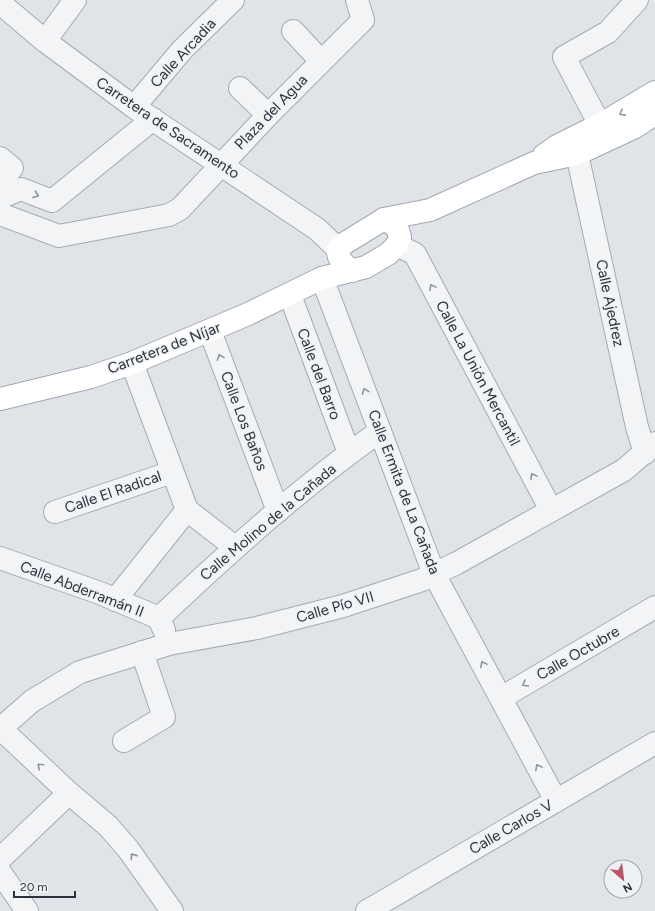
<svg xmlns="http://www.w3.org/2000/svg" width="655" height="911" viewBox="0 0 655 911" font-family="Figtree,sans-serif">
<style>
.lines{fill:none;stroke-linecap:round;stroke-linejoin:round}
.minor-casing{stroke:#a6aab0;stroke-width:24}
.major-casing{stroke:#a1a8b1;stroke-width:24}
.minor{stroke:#f2f4f6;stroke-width:22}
.major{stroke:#fff;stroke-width:22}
.oneway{stroke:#95989e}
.oneway2{stroke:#8e9399}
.labels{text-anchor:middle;stroke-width:3;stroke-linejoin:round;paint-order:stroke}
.street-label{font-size:15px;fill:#2b323c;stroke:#eff2f5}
</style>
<rect width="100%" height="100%" fill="#e0e3e7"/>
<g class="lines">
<defs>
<g id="minor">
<path d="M0,3L45,41L134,107L317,229L338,249"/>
<path d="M293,31L321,61"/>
<path d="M45,41L75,0"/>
<path d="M240,88L268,115"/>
<path d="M134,107L182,50L233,0"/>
<path d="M600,125L564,57L608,32L637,0"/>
<path d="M577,154L637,427L645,453"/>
<path d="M0,158L12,168L0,183"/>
<path d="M0,198L21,189L52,201L153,119"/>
<path d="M0,214L59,236L169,215L180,209L268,115L363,20L357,0"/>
<path d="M397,245L415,254L551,510"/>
<path d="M322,278L434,574L556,801"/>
<path d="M290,295L349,453"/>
<path d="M210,331L278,511"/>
<path d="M132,363L187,510L235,547"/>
<path d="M55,512L172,472"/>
<path d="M0,558L100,593L159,618L164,630"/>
<path d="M115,600L187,510"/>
<path d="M159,618C229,552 301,487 380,431"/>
<path d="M501,698L655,607"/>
<path d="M0,729L32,701L80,672L169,644L257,628L343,606L422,580L457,563L624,470L655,443"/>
<path d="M1,729L69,793L108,826L128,849L172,911"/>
<path d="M124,741L164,717L142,652"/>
<path d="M0,859L69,793"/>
<path d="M0,872L27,911"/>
<path d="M367,911L655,743"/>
</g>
<g id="major">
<path d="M544,155L557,146L603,123L655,92"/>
<path d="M352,271C345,265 337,260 338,249L345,243L384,219L430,210L534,163L577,154L635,127L655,114"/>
<path d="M0,399L91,377L132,363L248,314L322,278L366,267L388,254L397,245L400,237L397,227L384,219"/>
</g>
</defs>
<use href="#minor" class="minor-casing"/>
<use href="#major" class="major-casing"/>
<use href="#minor" class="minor"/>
<use href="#major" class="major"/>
</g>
<defs><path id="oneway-chevron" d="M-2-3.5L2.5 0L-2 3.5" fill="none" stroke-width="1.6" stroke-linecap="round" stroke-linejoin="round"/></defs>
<use class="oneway" href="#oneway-chevron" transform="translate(622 113) rotate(151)"/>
<g class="oneway2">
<use href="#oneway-chevron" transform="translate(36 195) rotate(20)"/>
<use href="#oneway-chevron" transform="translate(432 287) rotate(-118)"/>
<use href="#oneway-chevron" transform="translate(220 357) rotate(-111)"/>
<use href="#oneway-chevron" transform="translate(365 391) rotate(-111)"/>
<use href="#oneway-chevron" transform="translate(533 476) rotate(-118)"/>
<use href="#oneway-chevron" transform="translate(483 664) rotate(-118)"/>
<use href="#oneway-chevron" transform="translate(525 684) rotate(150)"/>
<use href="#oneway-chevron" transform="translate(40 766) rotate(-137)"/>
<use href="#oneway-chevron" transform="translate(538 767) rotate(-118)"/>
<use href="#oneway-chevron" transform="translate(133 856) rotate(-125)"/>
</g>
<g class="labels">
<g class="street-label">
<text transform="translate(183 53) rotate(-47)" y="5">Calle Arcadia</text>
<text transform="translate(271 112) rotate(-46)" y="5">Plaza del Agua</text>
<text transform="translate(168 128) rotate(34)" y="5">Carretera de Sacramento</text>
<text transform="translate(610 303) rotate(78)" y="5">Calle Ajedrez</text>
<text transform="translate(164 348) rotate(-21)" y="5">Carretera de Níjar</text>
<text transform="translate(478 373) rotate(62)" y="5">Calle La Unión Mercantil</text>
<text transform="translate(319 374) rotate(69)" y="5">Calle del Barro</text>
<text transform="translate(244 421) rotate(69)" y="5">Calle Los Baños</text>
<text transform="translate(113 492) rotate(-19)" y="5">Calle El Radical</text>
<text transform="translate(404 492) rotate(69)" y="5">Calle Ermita de La Cañada</text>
<text transform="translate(268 522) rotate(-40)" y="5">Calle Molino de la Cañada</text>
<text transform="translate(82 589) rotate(21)" y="5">Calle Abderramán II</text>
<text transform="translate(335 607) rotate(-16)" y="5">Calle Pío VII</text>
<text transform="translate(578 653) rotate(-30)" y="5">Calle Octubre</text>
<text transform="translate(511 827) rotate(-30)" y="5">Calle Carlos V</text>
</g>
</g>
<g transform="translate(623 879) rotate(152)"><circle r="19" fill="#eff2f5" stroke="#a1a5ab"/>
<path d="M0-3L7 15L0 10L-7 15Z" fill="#be536a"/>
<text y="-6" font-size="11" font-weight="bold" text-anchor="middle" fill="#2b323c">N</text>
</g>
<path d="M14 891v6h61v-6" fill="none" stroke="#2b323c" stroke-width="2"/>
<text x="20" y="891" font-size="12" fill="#2b323c" stroke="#eff2f5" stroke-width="3" paint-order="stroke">20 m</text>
</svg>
